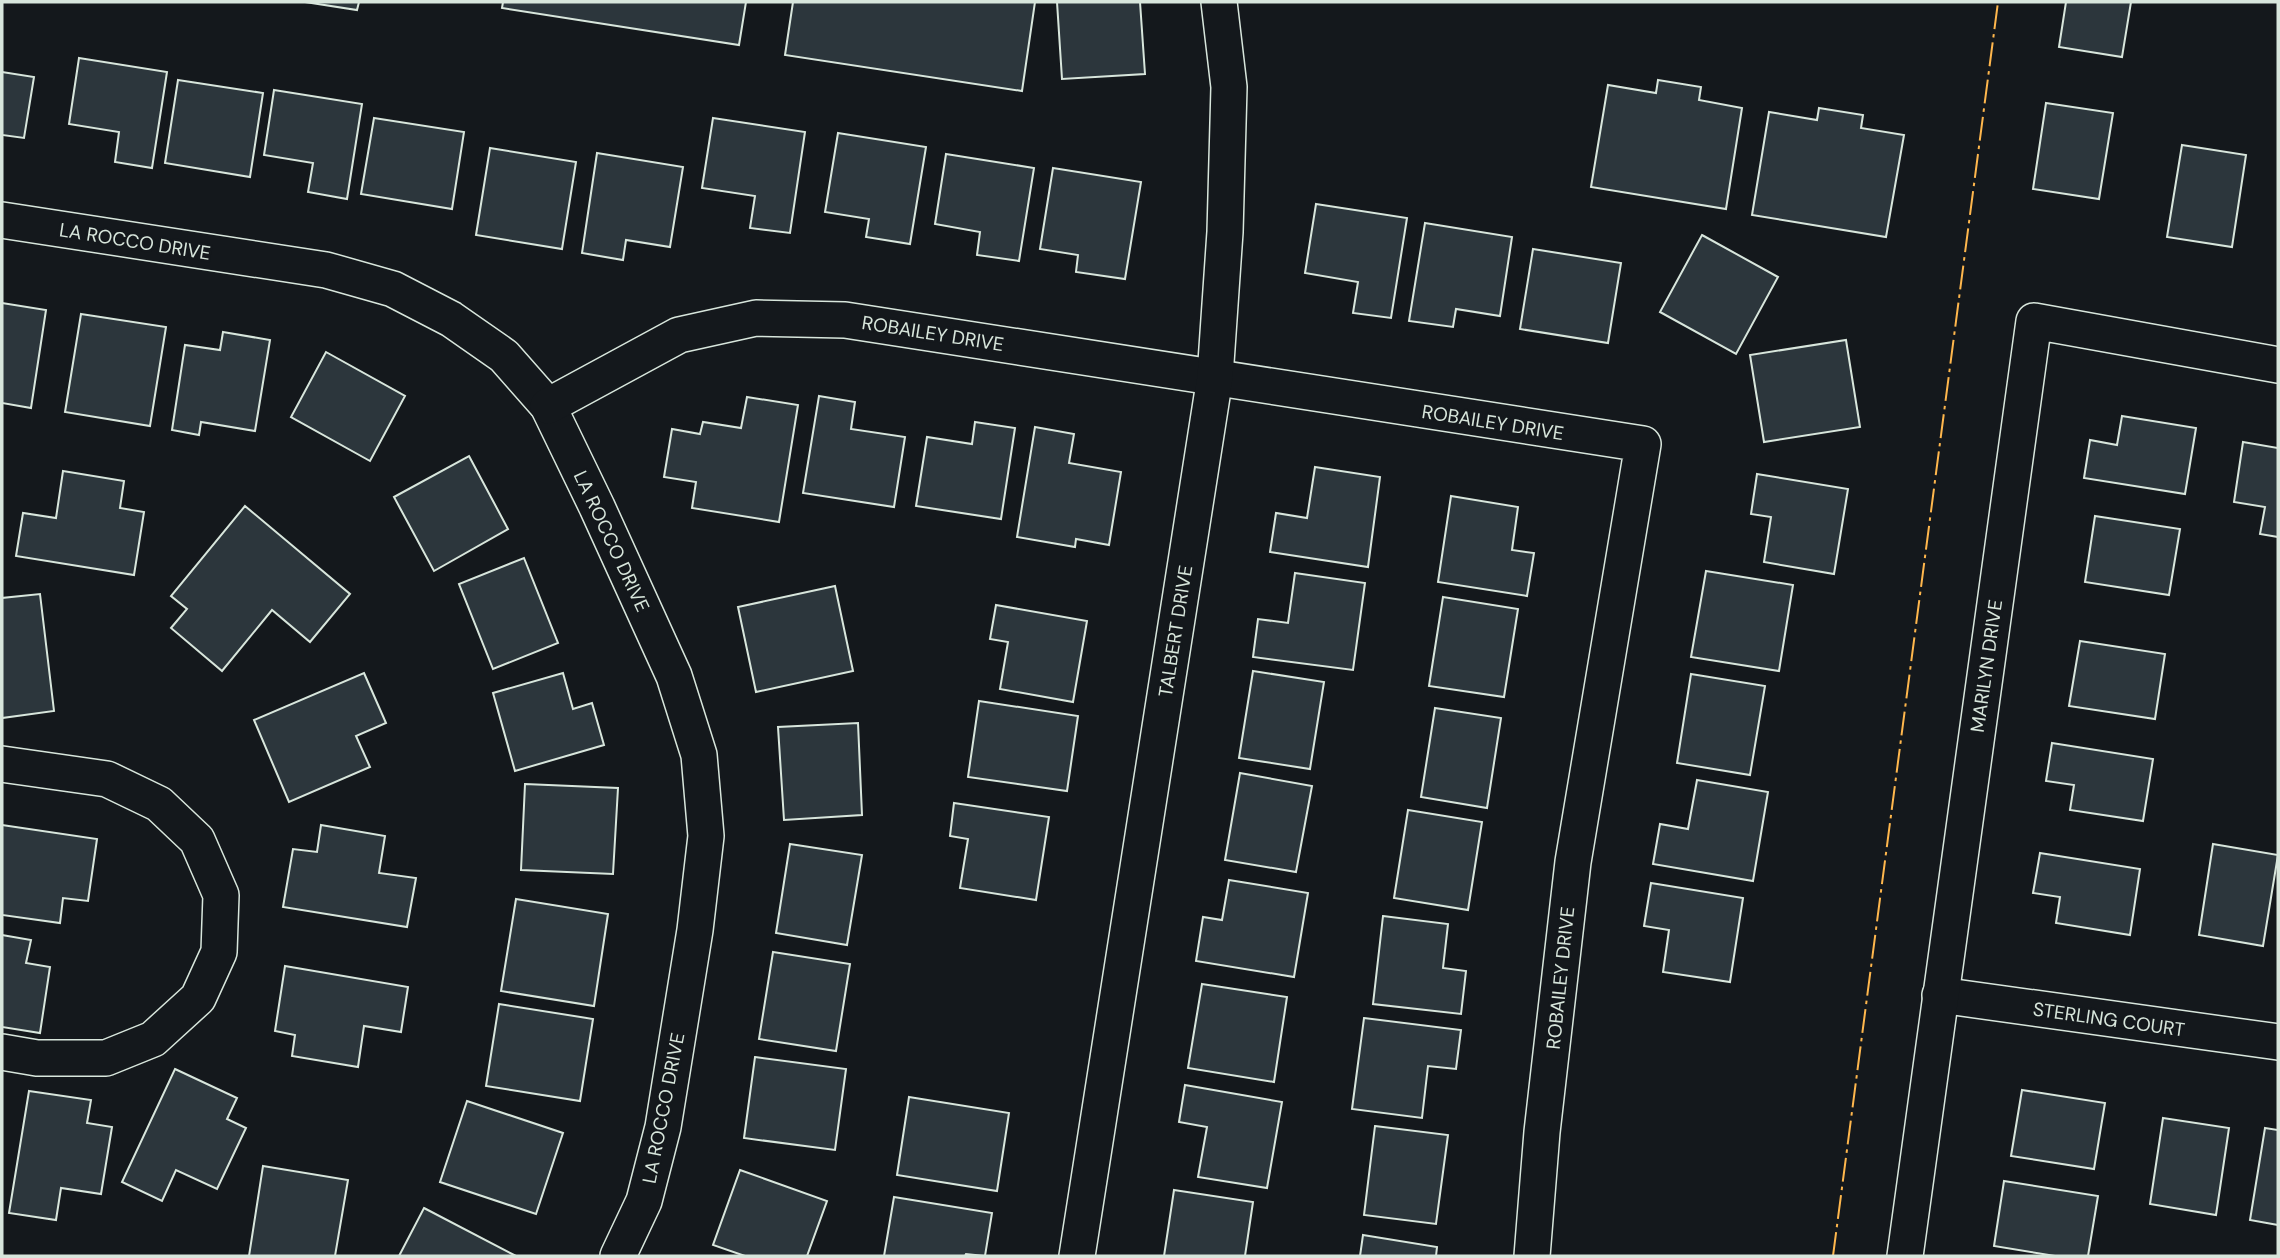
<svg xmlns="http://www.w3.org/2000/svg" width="2280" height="1258" viewBox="0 0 2280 1258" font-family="'DM Sans',sans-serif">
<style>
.building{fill:#2c363c;stroke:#d8e6dc;stroke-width:2}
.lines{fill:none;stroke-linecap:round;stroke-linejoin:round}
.minor-casing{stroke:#d8e6dc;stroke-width:38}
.minor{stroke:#14181c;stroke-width:35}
.power{stroke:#ffb74d;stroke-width:2;stroke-dasharray:24 5 3.5 5;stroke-linecap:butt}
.labels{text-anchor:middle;stroke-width:5;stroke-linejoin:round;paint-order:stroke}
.street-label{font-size:19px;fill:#d8e6dc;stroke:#14181c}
</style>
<rect width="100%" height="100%" fill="#14181c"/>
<g class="building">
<path d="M305,2H359L357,10Z"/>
<path d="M503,2H746L739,45L502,8Z"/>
<path d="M793,2H1035L1022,91L785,55Z"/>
<path d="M1057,2H1140L1145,74L1062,79Z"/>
<path d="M2066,2H2131L2122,57L2059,47Z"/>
<path d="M79,58L167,72L152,168L115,162L119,132L69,124Z"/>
<path d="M2,72L34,77L24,138L2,135Z"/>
<path d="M178,80L263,93L250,177L165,163Z"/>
<path d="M1658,80L1701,87L1699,100L1742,108L1726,209L1591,187L1608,85L1656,93Z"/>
<path d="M274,90L362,104L347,199L308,192L313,163L264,155Z"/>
<path d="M2046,103L2113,113L2099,199L2033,189Z"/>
<path d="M1819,108L1863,115L1861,128L1904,135L1886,237L1752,215L1769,112L1817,120Z"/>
<path d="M374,118L464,132L452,209L361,194Z"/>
<path d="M713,118L805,132L790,233L750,228L755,196L702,188Z"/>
<path d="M838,133L926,147L910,244L866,237L869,219L825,212Z"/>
<path d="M2182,145L2246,155L2232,247L2167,237Z"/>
<path d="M490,148L576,162L562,249L476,235Z"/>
<path d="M597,153L683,167L670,247L626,240L623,260L582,253Z"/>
<path d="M946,154L1034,168L1019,261L977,255L980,232L935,224Z"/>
<path d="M1053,168L1141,182L1125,279L1076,272L1078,255L1040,249Z"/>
<path d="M1316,204L1407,218L1391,318L1353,313L1358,282L1305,273Z"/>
<path d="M1425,223L1512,237L1500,316L1456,309L1453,327L1409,321Z"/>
<path d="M1702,235L1778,277L1736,354L1660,312Z"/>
<path d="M1533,249L1621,263L1608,343L1520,329Z"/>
<path d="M2,303L46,310L31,408L2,403Z"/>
<path d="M81,314L166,327L150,426L65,412Z"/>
<path d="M223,332L270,340L255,431L201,422L199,435L172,430L185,345L220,350Z"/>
<path d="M1846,340L1860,427L1764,442L1750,355Z"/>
<path d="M326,352L405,396L370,461L291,417Z"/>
<path d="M819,396L855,402L851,429L905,437L894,507L803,493Z"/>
<path d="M747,397L798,405L779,522L692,508L696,482L664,477L672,429L700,434L703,422L741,428Z"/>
<path d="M2122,416L2196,428L2185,494L2084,478L2090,440L2117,445Z"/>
<path d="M975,422L1015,428L1001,519L916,506L927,437L972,444Z"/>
<path d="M1035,427L1074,434L1069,463L1121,472L1109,545L1076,539L1075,547L1017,537Z"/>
<path d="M2243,442L2278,448V537L2260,534L2265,507L2234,502Z"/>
<path d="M469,456L508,529L434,571L394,497Z"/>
<path d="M1315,467L1380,477L1368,567L1270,552L1276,513L1307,518Z"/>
<path d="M63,471L124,481L120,508L144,512L134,575L16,556L23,513L56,518Z"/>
<path d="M1757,474L1848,489L1834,574L1764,562L1771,517L1751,514Z"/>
<path d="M1451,496L1518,507L1512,550L1534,553L1527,596L1438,582Z"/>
<path d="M245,506L350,594L310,642L272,610L222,671L171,628L187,609L171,596Z"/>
<path d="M2095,516L2180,529L2169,595L2085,582Z"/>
<path d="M524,558L558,643L493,669L459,584Z"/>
<path d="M1706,571L1793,585L1779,671L1691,657Z"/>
<path d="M1295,573L1365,583L1353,670L1253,657L1258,619L1288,623Z"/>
<path d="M835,586L853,671L756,692L738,607Z"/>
<path d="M40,594L54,711L2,718V598Z"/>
<path d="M1443,597L1518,609L1504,697L1429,686Z"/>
<path d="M996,605L1087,621L1073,702L1000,689L1008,642L990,639Z"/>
<path d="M2080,641L2165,654L2155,719L2069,706Z"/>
<path d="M1253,671L1324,682L1310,769L1239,758Z"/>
<path d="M364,673L386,723L356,736L370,767L289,802L254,720Z"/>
<path d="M563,673L573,709L592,703L604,745L515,771L493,693Z"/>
<path d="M1691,674L1765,686L1750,775L1677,763Z"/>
<path d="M979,701L1078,716L1067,791L968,777Z"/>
<path d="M1435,708L1501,718L1487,808L1421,797Z"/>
<path d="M858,723L862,815L784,820L778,727Z"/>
<path d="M2052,743L2153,759L2143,821L2070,810L2074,785L2046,781Z"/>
<path d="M1240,773L1312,786L1296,872L1225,860Z"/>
<path d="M1697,780L1768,792L1753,881L1653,864L1660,824L1688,829Z"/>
<path d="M525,784L618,788L613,874L521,870Z"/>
<path d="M954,803L1049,817L1036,900L960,888L968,839L950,836Z"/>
<path d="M1408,810L1482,822L1468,910L1394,898Z"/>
<path d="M2,825L97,839L88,901L63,898L60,923L2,915Z"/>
<path d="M321,825L385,836L379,873L416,878L407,927L283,907L293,849L317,852Z"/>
<path d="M790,844L862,855L847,945L776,933Z"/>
<path d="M2213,844L2278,855L2263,946L2199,935Z"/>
<path d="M2040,853L2140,869L2130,935L2056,923L2060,897L2033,893Z"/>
<path d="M1229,880L1308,893L1294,977L1196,961L1203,917L1222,920Z"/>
<path d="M1651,883L1743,898L1730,982L1663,972L1669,930L1644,926Z"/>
<path d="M516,899L608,914L594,1006L501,991Z"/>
<path d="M1383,916L1448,924L1443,968L1466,971L1461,1014L1373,1004Z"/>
<path d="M2,935L31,940L26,963L50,967L40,1033L2,1027Z"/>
<path d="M773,952L850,964L836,1051L759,1039Z"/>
<path d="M285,966L408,987L401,1032L364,1026L358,1067L292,1056L295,1035L275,1031Z"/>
<path d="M1202,984L1287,997L1274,1082L1188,1068Z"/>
<path d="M499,1004L593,1019L580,1101L486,1086Z"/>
<path d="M1364,1018L1461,1030L1456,1069L1428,1066L1422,1118L1352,1109Z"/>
<path d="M755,1057L846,1069L835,1150L744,1138Z"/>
<path d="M175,1069L237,1098L227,1119L246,1128L217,1189L176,1170L162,1201L122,1182Z"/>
<path d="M1185,1085L1282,1102L1267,1188L1198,1177L1207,1127L1179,1122Z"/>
<path d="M2022,1090L2105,1103L2094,1169L2011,1156Z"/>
<path d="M29,1091L91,1100L87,1123L112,1127L101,1194L61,1188L56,1220L9,1213Z"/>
<path d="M909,1097L1009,1113L997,1191L897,1175Z"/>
<path d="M467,1101L563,1133L536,1214L440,1182Z"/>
<path d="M2163,1118L2229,1128L2216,1215L2150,1204Z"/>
<path d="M1375,1126L1448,1135L1436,1224L1364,1215Z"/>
<path d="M2265,1128L2278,1130V1225L2250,1220Z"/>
<path d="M263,1166L348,1180L335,1256H249Z"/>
<path d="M740,1170L827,1201L807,1256H745L713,1245Z"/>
<path d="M2004,1181L2098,1196L2088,1256H2055L1994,1246Z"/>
<path d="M1174,1190L1253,1202L1245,1256H1164Z"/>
<path d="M894,1197L992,1213L985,1256L966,1254L965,1256H884Z"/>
<path d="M424,1208L516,1256H399Z"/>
<path d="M1363,1235L1437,1247L1436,1256H1360Z"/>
</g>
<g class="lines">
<defs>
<g id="minor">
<path d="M2,220L326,270L393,289L451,319L504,356L548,406L597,507L674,676L699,755L706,836L695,930L663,1127L644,1201L618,1256"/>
<path d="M548,406L679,335L756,318L845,320L1643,444L1573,862L1542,1132L1532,1256"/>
<path d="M2,764L107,779L159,804L197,840L221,895L219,952L198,998L153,1039L106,1058H37L2,1052"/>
<path d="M1940,995L2278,1042"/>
<path d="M1077,1256L1215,377L1225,232L1229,87L1219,2"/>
<path d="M1905,1256L2034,321L2278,365"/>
</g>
</defs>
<use href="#minor" class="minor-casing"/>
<use href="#minor" class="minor"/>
<path class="power" d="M1833,1256L1998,2"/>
</g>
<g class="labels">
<g class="street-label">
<text transform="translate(135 241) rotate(9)" y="7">LA ROCCO DRIVE</text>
<text transform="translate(933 333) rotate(9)" y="7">ROBAILEY DRIVE</text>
<text transform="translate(1493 422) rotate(9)" y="7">ROBAILEY DRIVE</text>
<text transform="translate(612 541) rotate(65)" y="7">LA ROCCO DRIVE</text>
<text transform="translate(1175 631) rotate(-81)" y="7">TALBERT DRIVE</text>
<text transform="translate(1986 666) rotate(-82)" y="7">MARILYN DRIVE</text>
<text transform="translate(1560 978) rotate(-84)" y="7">ROBAILEY DRIVE</text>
<text transform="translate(2109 1019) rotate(8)" y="7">STERLING COURT</text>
<text transform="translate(663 1108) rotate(-79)" y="7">LA ROCCO DRIVE</text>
</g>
</g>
<rect width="2280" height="1258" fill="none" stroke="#d8e6dc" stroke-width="7"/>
</svg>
